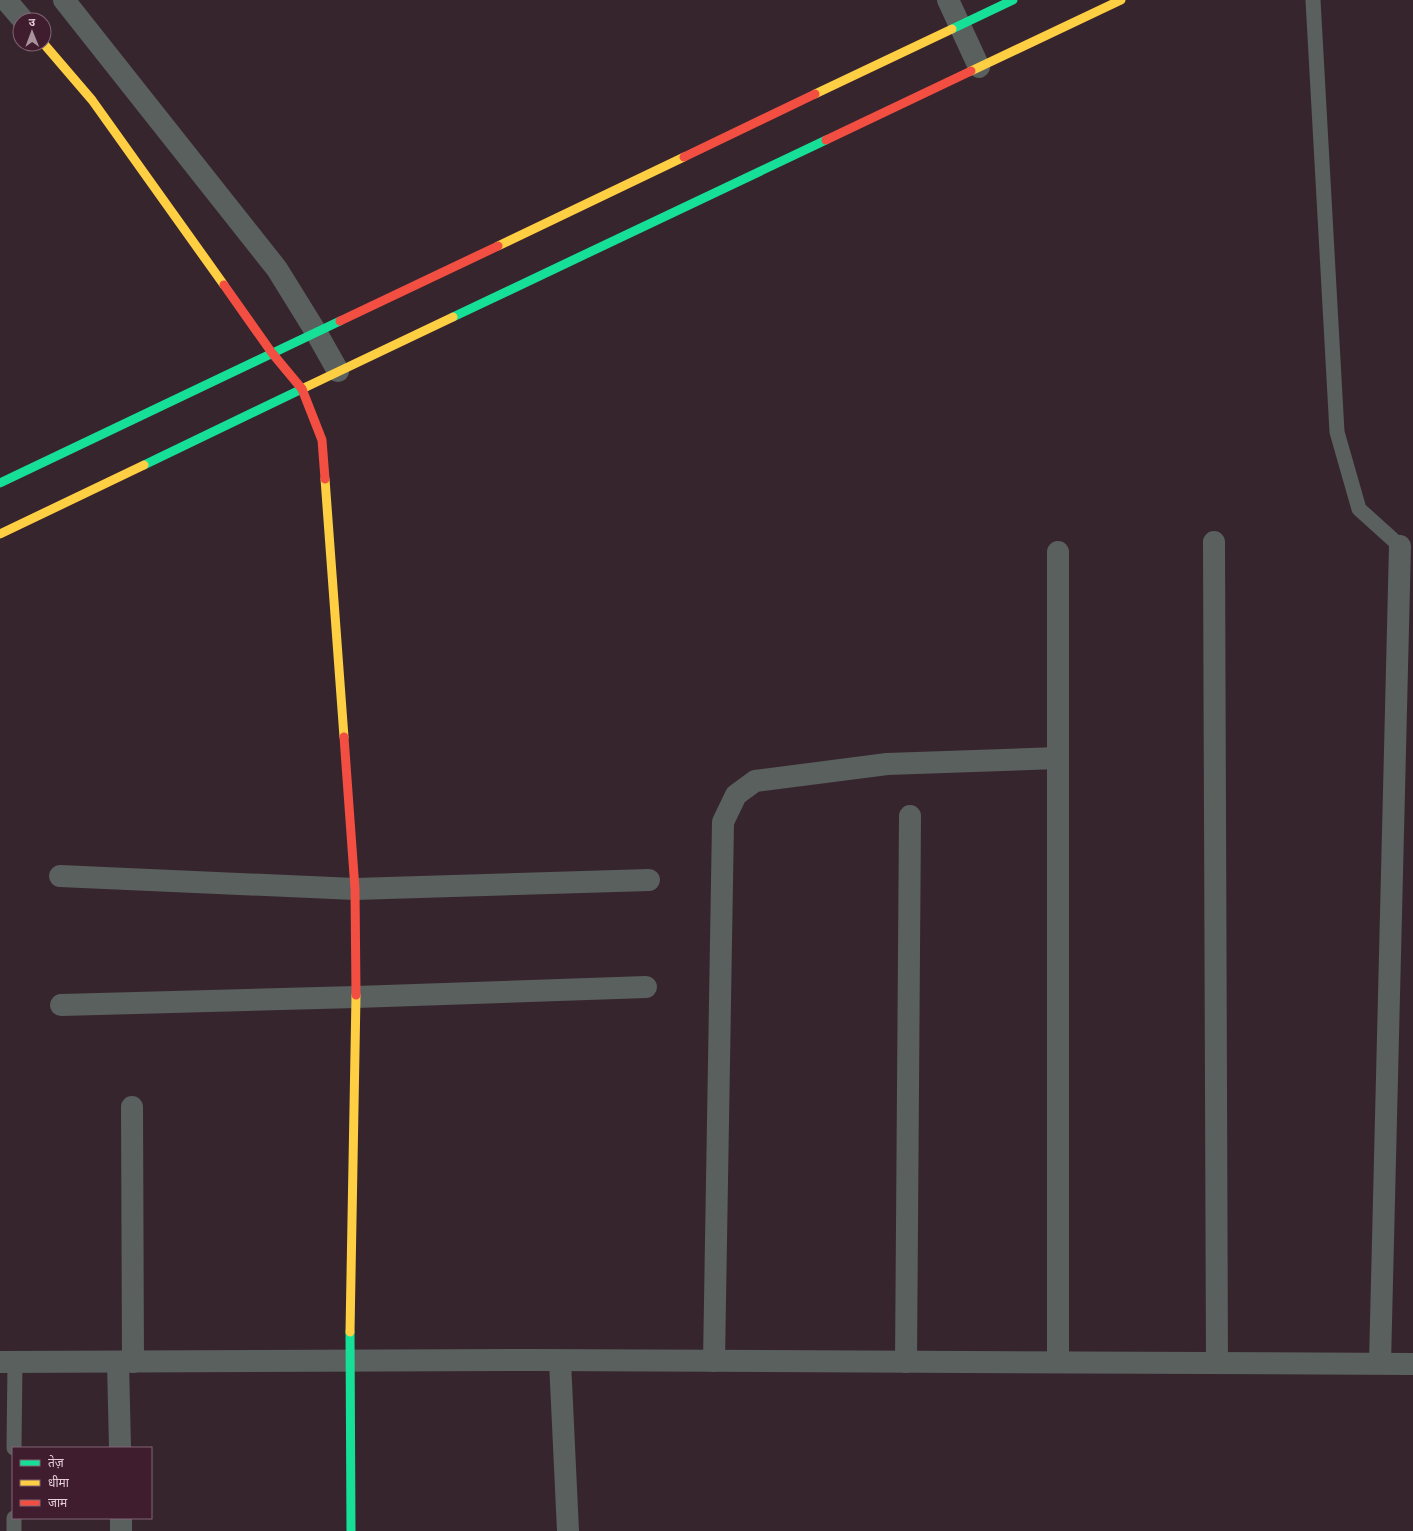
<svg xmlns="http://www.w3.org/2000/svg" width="1413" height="1531" viewBox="0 0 1413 1531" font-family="'Varela Round','Noto Sans Devanagari',sans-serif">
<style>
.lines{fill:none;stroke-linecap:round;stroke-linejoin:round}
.lane{stroke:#59605e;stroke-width:15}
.street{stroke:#59605e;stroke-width:22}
.fast{stroke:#16e098;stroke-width:9}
.slow{stroke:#ffcf43;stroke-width:9}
.jam{stroke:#f24e42;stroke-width:9}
</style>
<rect width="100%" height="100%" fill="#37252e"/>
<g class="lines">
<g class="lane">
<path d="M1313,0L1337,432L1359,509L1400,546"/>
<path d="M14,1448L15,1362"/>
<path d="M14,1531V1518"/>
</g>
<g class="street">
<path d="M6,0L23,20"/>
<path d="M64,0L277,269L316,332L338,371"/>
<path d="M948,0L979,67"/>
<path d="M1214,542L1217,1363"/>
<path d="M60,876L355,889L649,880"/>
<path d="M61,1005L356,997L646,987"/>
<path d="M132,1107L133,1362"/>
<path d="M560,1361L568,1531"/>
<path d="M714,1361L723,822L736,795L755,781L887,764L1058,758"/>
<path d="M0,1362L537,1360L1413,1364"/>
<path d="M118,1362L120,1448"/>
<path d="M906,1362L910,816"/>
<path d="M1058,1362V552"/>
<path d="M1380,1363L1400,546"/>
<path d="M121,1518V1531"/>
</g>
<g class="fast">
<path d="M952,29L1013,0"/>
<path d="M453,317L826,140"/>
<path d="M144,465L306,387"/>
<path d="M0,483L340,321"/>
<path d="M350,1332L351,1531"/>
</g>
<g class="slow">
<path d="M44,44L92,100L224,285"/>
<path d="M971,71L1121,0"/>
<path d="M815,94L952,29"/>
<path d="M498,246L684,157"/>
<path d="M306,387L453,317"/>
<path d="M325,479L344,737"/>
<path d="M0,534L144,465"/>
<path d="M350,1332L356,995"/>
</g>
<g class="jam">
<path d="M826,140L971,71"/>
<path d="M684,157L815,94"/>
<path d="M224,285L272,353L302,389L322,440L325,479"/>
<path d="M340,321L498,246"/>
<path d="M344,737L355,889L356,995"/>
</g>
</g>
<rect x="12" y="1447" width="140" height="72" fill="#3f1d2e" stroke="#816472"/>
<rect x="20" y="1460" width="20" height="6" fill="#16e098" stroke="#816472"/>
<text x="48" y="1467" font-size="12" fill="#e5ced7">तेज़</text>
<rect x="20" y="1480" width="20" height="6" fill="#ffcf43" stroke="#816472"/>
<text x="48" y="1487" font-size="12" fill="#e5ced7">धीमा</text>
<rect x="20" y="1500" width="20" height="6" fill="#f24e42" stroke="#816472"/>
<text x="48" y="1507" font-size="12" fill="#e5ced7">जाम</text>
<g transform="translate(32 32) rotate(359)"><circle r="19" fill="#3f1d2e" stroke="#816472"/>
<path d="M0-3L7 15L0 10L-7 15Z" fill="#a8939c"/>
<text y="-6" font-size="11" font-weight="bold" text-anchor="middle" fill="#e5ced7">उ</text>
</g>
</svg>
